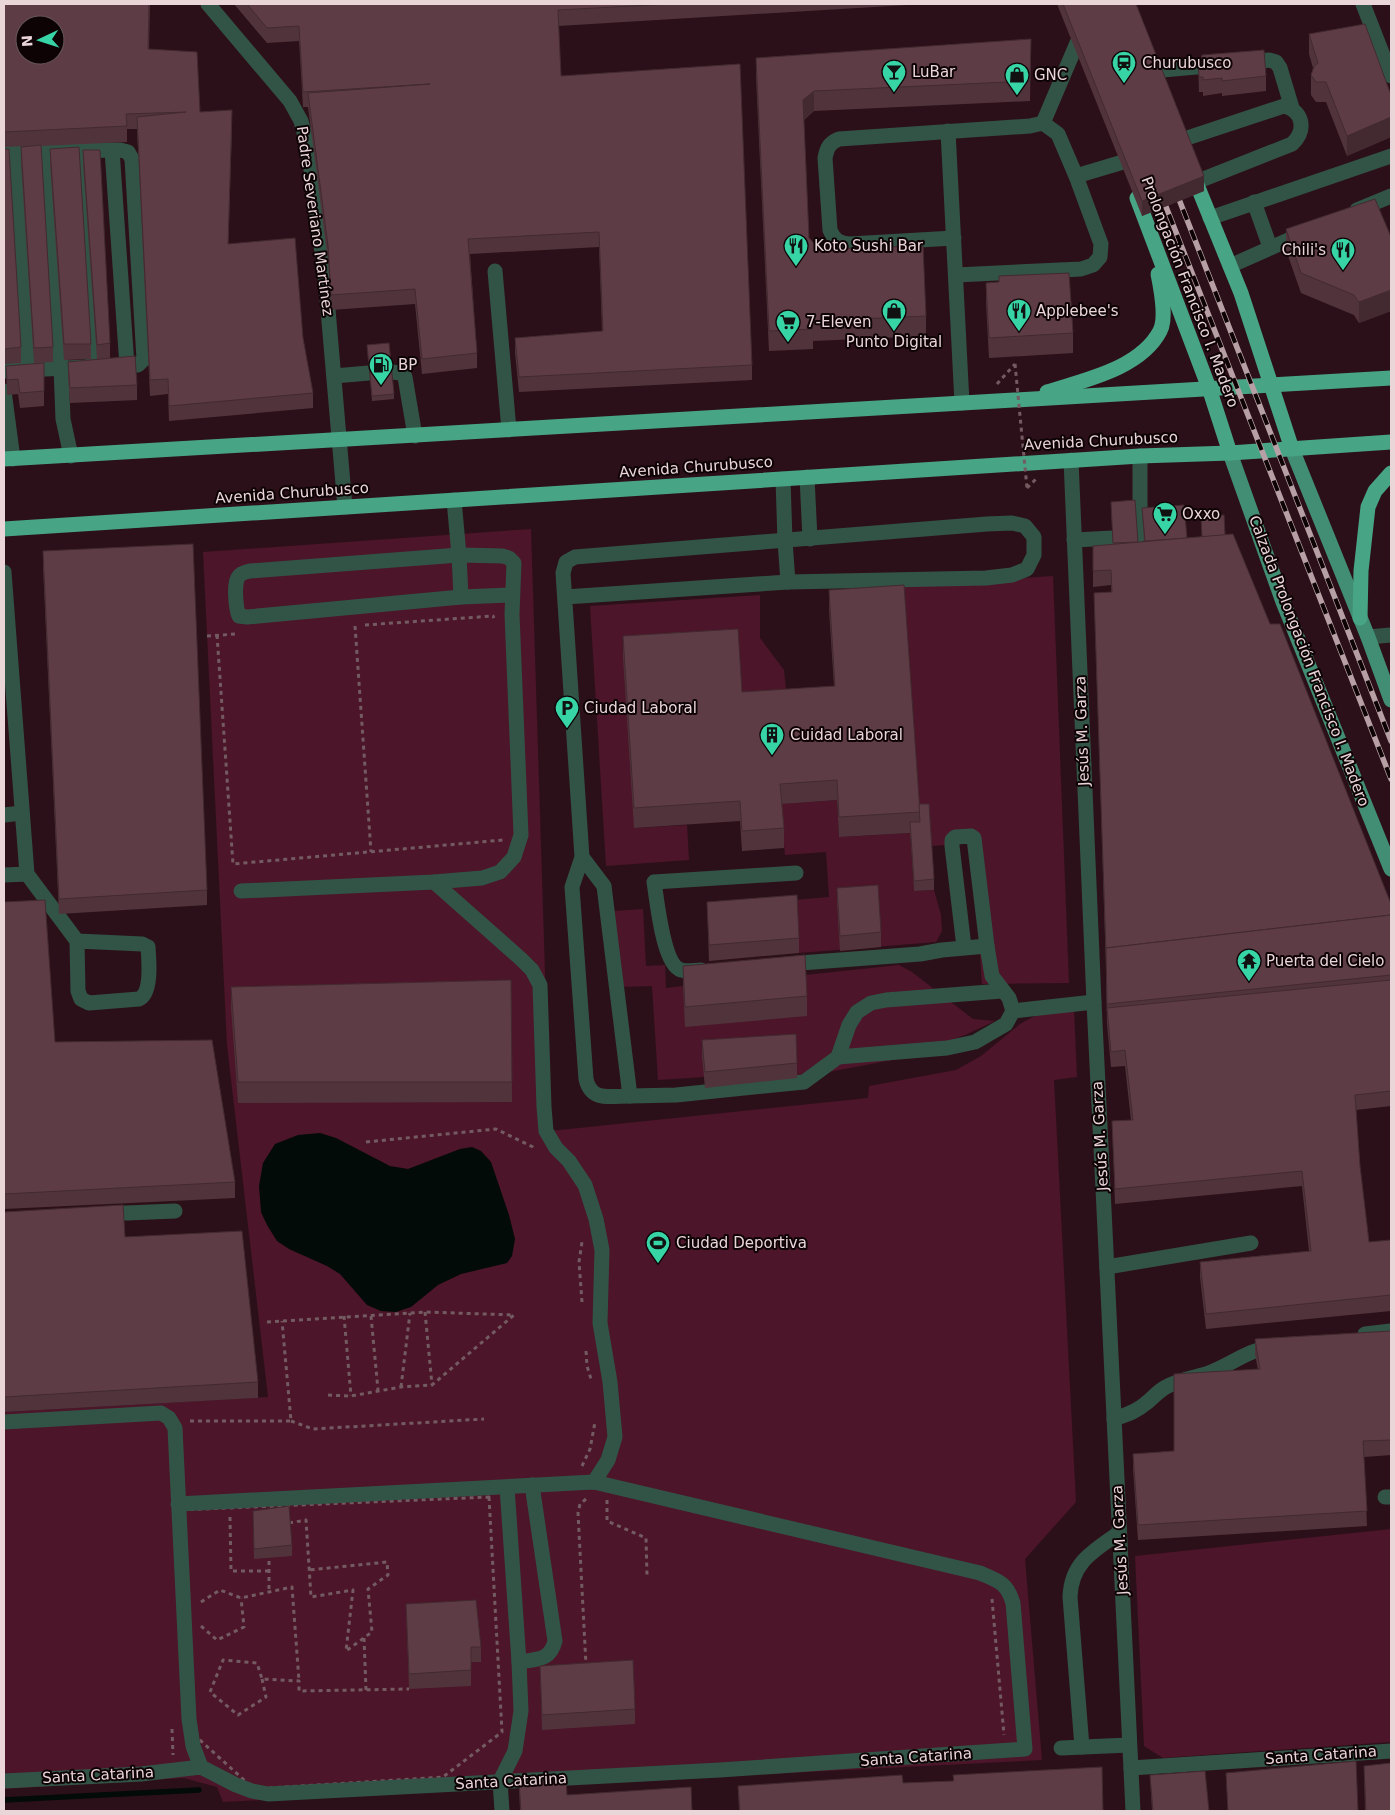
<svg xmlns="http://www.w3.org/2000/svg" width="1395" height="1815" viewBox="0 0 1395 1815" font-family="'DejaVu Sans',sans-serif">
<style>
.green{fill:#4c1529}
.water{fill:#020b07}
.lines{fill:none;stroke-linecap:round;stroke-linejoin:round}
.stream{stroke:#020b07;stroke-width:5.5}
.path{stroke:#745b62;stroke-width:3;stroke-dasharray:4 4;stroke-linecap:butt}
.minor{stroke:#325447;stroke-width:15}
.major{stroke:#428e74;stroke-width:15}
.highway{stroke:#47a585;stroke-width:15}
.rail-casing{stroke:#b69fa5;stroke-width:5.5}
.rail{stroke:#0d0305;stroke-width:4;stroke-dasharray:11;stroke-linecap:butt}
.path-bridge{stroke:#745b62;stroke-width:3;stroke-dasharray:4 4;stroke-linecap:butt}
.wall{fill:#51343b}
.shaded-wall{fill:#422a30}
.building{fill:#5e3c45;stroke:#422a30;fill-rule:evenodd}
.labels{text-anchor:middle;stroke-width:4;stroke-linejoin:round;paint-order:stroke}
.poi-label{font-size:15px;fill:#ead5d9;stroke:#0d0305;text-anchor:start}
.street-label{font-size:15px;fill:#ead5d9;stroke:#0d0305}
</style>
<rect width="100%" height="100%" fill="#2c1019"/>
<g class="green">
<path d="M531,529L550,1131L868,1098L869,1086L956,1070L981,1056L1020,1024L1040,1013L1074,1009L1077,1077L1054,1080L1076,1502L1025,1559L1042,1760L223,1802L217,1787L184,1778L4,1789V1412L268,1397L227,1045L203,552Z"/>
<path d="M1053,576L1069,983L982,984L972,843L931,846L840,590Z"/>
<path d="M760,595V638L784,670L788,710L635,828L687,825L689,860L606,866L590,606Z"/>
<path d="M837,800L839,837L910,833L914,891L934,890L941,915L942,931L936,942L799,953L794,900L829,897L826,852L785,855L780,804Z"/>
<path d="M643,909L646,966L665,965L666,988L683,986L686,1027L805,975L899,965L912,972L973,1019L995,1021L965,1035L903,1058L797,1078L704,1077L658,1080L652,986L619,987L614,911Z"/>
<path d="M1391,1529V1742L1163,1758L1144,1746L1135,1556Z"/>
</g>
<path class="water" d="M320,1133L336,1138L390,1166L408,1169L460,1149L472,1147L481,1151L491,1162L509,1215L515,1239L512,1256L507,1263L461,1274L438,1285L411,1307L396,1312L381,1311L367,1305L340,1274L327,1266L289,1249L277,1241L267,1225L261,1212L259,1186L263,1163L275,1144L298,1135Z"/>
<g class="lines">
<path class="stream" d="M4,1800L199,1790"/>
<g class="path">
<path d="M997,384L1015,364"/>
<path d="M1027,488L1036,479"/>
<path d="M365,625L493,616L494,618"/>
<path d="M355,626L371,852"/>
<path d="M217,635L233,864L503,840"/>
<path d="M207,636L236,634"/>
<path d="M366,1142L496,1129L533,1147L536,1150"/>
<path d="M582,1302L579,1262L582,1242"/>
<path d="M425,1312L432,1385"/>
<path d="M344,1316L351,1396"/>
<path d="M371,1316L378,1390"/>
<path d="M267,1322L425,1312L514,1315L432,1385L401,1387L351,1396L326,1395"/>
<path d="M586,1351L587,1366L591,1379"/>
<path d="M401,1387L410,1313"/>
<path d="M190,1421H291L282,1321"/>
<path d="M291,1421L313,1429L484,1419"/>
<path d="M582,1466L590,1449L595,1422"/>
<path d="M489,1497L502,1732L443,1777L254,1789L191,1732L180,1510Z"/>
<path d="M586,1499L580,1504L578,1513L586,1665"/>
<path d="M607,1500V1521L646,1538L647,1575"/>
<path d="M230,1517L231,1571H269"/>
<path d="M289,1523L306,1520L311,1597L353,1590L346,1651L372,1632L368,1589L388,1575L387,1562L309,1570"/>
<path d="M269,1561V1591"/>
<path d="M992,1599L1004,1735"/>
<path d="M201,1602L220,1590L241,1598L292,1587L299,1681"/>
<path d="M201,1626L217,1640L244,1627L241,1598"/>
<path d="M364,1638L366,1690"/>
<path d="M262,1679L266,1697L238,1715L210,1692L223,1660L257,1663L262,1679L299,1681V1691L409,1689"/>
<path d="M172,1729L173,1755"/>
</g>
<g class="minor">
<path d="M208,4L290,101L301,121L308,147L325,275L345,507"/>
<path d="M1363,4L1391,76"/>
<path d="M1245,63L1269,60L1276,62L1280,68L1292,108"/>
<path d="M1151,71L1219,65"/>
<path d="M1043,123L1077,43"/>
<path d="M948,131L962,403"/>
<path d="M1178,141L1284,106C1304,111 1306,131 1292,144L1196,182"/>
<path d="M112,150L127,366"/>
<path d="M44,151L61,368L63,419L71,456"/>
<path d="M81,151L94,366"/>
<path d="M4,152L120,150L128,152L132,159L144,359L138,365L115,366"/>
<path d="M15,152L28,370"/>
<path d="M1076,176L1123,162"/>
<path d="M1254,202L1270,247"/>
<path d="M1357,210L1391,196"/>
<path d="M1210,218L1391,156"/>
<path d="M954,238L850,244C839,243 834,240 830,230L825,158C827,148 829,143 839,139L1030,126L1043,123L1058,134L1076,176L1101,244L1100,257L1093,265L1081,269L956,275"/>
<path d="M1230,266L1304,233"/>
<path d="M495,271L509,430"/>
<path d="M4,371L87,367"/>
<path d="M391,372L401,373L405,377L415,436"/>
<path d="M334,376L369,373"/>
<path d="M4,391L13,459"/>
<path d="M1071,460L1094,1002L1133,1811"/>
<path d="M807,477L810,539"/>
<path d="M783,479L785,541L788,582"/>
<path d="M454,500L459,555L461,597"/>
<path d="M1137,537L1140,534V456"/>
<path d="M1074,540L1113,538"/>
<path d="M4,572L27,874L77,941L78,991L81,999L89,1003L139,999C152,993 149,960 148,947L142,944L77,941"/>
<path d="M565,597L788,582L986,578L1012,575L1027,569L1034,555V537L1025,526L1012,523L987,524L575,557L566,562L563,573L582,857L572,887L586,1079C591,1102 610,1096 630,1096L604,886L582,857"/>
<path d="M1368,637L1391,635"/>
<path d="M4,815L22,813"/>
<path d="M4,875L27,874"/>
<path d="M434,882L521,959L532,970L540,985L544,1107L546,1131L556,1148L569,1161L585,1185L596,1219L602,1250L600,1323L610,1382L615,1437L608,1460L594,1482"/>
<path d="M241,891L434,882L482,878L500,872L514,857L521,835L512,614L514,563L509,558L503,556L459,555L250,571C246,572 241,573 239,576C233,582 236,609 239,616L247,617L461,597L512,595"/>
<path d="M964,947L952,846V840L955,837L971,836L974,838L987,946"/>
<path d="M787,964L920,954L942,950L987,946L992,976L1009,998L1013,1011L1094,1002"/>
<path d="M701,970C696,970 687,972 681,970C663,965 657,900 654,882L796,873"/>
<path d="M838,1057L947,1048L975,1042L1006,1024L1013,1011"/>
<path d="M630,1096L676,1095L804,1082L838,1057L849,1025L857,1012L871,1003L886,1000L1002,991"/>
<path d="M103,1214L175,1211"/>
<path d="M1107,1267L1251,1243"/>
<path d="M1365,1334L1391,1331"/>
<path d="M1114,1419C1125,1415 1136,1412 1145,1404C1152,1399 1158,1391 1166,1387C1178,1380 1193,1378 1206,1374C1231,1365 1245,1351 1273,1346"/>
<path d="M4,1422L161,1413L169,1418L175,1428L189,1719L193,1746L201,1767"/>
<path d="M1385,1497H1391"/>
<path d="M519,1662C537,1659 550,1661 555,1641L532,1485"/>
<path d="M1082,1747L1070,1597C1071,1563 1093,1551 1119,1533"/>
<path d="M1061,1748L1129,1745"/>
<path d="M1131,1768L1391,1751"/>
<path d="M4,1781L141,1774L201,1767L236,1785L252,1791L268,1794L720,1770L1025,1749L1013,1603C1007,1583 999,1581 980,1573L594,1482L178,1504"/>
<path d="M502,1811L500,1781L515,1751L521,1711L519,1662L507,1487"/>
</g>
<g class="major">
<path d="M1292,449L1368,637L1391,700"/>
<path d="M1230,453L1283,602L1391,869"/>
</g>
<g class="highway">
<path d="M1193,175L1241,293L1292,449"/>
<path d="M1137,198L1209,388L1230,453"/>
<path d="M1047,392C1084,380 1140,369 1160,331C1167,318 1161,289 1158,274"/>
<path d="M4,459L1391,378"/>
<path d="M4,529L1140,456L1230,453L1391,442"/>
<path d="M1360,618L1361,571L1368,507L1375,491L1391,473"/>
</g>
<defs>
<g id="rail">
<path d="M1175,189L1391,741"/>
<path d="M1161,194L1391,779"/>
</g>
</defs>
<use href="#rail" class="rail-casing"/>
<use href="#rail" class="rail"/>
<path class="path-bridge" d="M1015,364L1027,488"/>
</g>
<g class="wall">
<path d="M4,4H150L149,49L200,112L232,126L228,244L303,338L313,393V408L169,421L168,394L150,396L137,129H127V142L41,146L53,347V362L34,363L21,163V147L30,146L4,147Z"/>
<path d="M234,4H924L558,26L561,76L752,365V380L519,392L515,353V338L602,331L599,247L470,254L477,353V368L422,374L415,304L331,310L328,261L308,107H303L299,41L267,43Z"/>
<path d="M1057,4H1136L1204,191L1142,216Z"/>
<path d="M1309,34L1391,95V137L1347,156L1326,102H1316L1311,95V75L1313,68L1309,54Z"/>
<path d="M1031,39L1030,101L814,111L804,120L809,238L819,249L926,316V336L813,341V349L769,351L756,78V58Z"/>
<path d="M1198,61L1266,76V91L1222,96V93L1203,96V92H1199Z"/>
<path d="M4,149L21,347V363L4,364Z"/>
<path d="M50,149L91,344V359L64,360L50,165Z"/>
<path d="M83,150L110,343V358L137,385V400L70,403L68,377V362L97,359L83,165Z"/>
<path d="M1286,229L1391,237V311L1359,323L1354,315L1301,293L1286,250Z"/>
<path d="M999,282L1073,333V353L989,358L986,303V283Z"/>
<path d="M367,345L394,394V399L372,401Z"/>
<path d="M44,363V406L20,408L18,394L7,395L6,366Z"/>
<path d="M1111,502L1138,542H1144L1142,508L1187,538L1225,535L1270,624L1391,904V1106L1356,1110L1360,1166L1369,1242L1391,1240V1311L1206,1329L1200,1277V1262L1309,1251L1302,1186L1115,1204L1112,1121L1131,1120L1125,1066L1111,1067L1107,1024L1106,968L1094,593L1111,592V585L1093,587V571L1113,544Z"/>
<path d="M43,551L207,890V905L59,914L43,567Z"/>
<path d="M829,590L919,804L934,879V890L914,891L910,833L839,837L837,800L782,804L784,828V848L742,851L740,821L634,828L623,657V636L742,692L834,686L829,610Z"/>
<path d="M837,888L881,932V947L840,951L837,903Z"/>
<path d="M4,902L55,1042L235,1182V1198L4,1209Z"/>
<path d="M707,902L799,938V953L709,961Z"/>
<path d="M683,966L807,996V1016L685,1027L683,986Z"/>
<path d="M511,980L512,1102L238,1103L231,1007V987Z"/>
<path d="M702,1040L797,1063V1078L705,1088L702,1056Z"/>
<path d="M4,1212L125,1237L258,1382V1398L4,1412Z"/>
<path d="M1391,1331V1455L1364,1457L1367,1526L1138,1540L1133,1469V1454L1174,1451L1258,1370L1255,1354V1339Z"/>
<path d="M253,1511L292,1545V1556L254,1559Z"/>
<path d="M406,1604L481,1647V1662H471V1686L409,1689Z"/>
<path d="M540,1666L635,1709V1724L542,1730Z"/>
<path d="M1364,1766L1391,1811H1365Z"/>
<path d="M953,1775L1103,1811H739L738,1786L903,1783L953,1781Z"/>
<path d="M1150,1775L1209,1811H1152Z"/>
<path d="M519,1782L567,1795L692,1811H520Z"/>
</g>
<g class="shaded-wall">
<path d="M814,91V111L803,120V100Z"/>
<path d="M232,110V126L228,259V244Z"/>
<path d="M1391,117V137L1347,156V136Z"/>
<path d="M1204,176V191L1142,216V201Z"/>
<path d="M1391,290V311L1359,323V302Z"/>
</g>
<g class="building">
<path d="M4,4H149L148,49L197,52L200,112L232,110L228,244L295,238L303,338L313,393L169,406L168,379L150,380L137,117L186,112L126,114L127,126L4,132ZM25,25H55V55H25Z"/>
<path d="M247,4H669L558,10L561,76L740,64L752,365L519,377L515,338L603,331L599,232L468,239L477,353L422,359L415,289L331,295L328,246L308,93L430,84L303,92L299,26L267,28Z"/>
<path d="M1063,4H1136L1204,176L1142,201Z"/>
<path d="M1365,24L1391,95V117L1347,136L1326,82H1316L1311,75L1314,67L1318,63L1309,34Z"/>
<path d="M1031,39L1030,81L814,91L803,100L809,238L819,249L923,246L926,316L812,321L813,329L769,331L756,58Z"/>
<path d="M1264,50L1266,76L1222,81V78L1203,80V77H1199L1198,61H1201L1202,55Z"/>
<path d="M41,145L53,347L34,348L21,147Z"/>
<path d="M79,147L91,344H64L50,149Z"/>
<path d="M4,149H9L21,347L4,349Z"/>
<path d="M83,150H100L110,343L97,345Z"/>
<path d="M1375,199L1391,237V290L1359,302L1354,295L1301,273L1286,229Z"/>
<path d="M1069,273L1073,333L989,338L986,283L999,282V276Z"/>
<path d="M389,343L394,394L372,396L367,345Z"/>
<path d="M135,356L137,385L70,388L68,362Z"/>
<path d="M44,363V391L20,393L18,379L7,380L6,366Z"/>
<path d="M1135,500L1138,542L1113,543L1111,502Z"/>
<path d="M1184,505L1187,538L1145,541L1142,508Z"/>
<path d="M1224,515L1225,535L1202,537L1201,516Z"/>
<path d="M1233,534L1270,624H1280L1391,904V915L1106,948V953L1094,593L1112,592L1111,570L1093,571V546Z"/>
<path d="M193,544L207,890L59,899L43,551Z"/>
<path d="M904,585L920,812L839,817L837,780L780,784L784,828L742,831L740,801L634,808L623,636L738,629L742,692L835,686L829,590Z"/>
<path d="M919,804H929L934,879L914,881L910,822H920Z"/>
<path d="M878,885L881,932L840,936L837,888Z"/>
<path d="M797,895L799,938L709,945L707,902Z"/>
<path d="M45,900L55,1042L212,1040L235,1182L4,1194V902Z"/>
<path d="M1391,915V975L1107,1004L1106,948Z"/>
<path d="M805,955L807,996L685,1007L683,966Z"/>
<path d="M511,980L512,1082H238L231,987Z"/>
<path d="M1391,980V1091L1355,1095L1360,1166L1369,1242L1391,1240V1295L1206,1314L1200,1262L1311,1251L1302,1171L1115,1189L1112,1121L1133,1120L1125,1050L1111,1052L1107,1008Z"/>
<path d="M796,1034L797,1063L705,1072L702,1040Z"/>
<path d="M123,1205L125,1237L242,1231L258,1382L4,1397V1212Z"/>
<path d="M1391,1331V1440L1363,1441L1367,1511L1138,1525L1133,1454L1174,1451V1374L1260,1369L1255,1339Z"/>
<path d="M289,1506L292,1545L254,1549L253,1511Z"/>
<path d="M476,1600L481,1647H471V1670L409,1674L406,1604Z"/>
<path d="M633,1660L635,1709L542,1715L540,1666Z"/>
<path d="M1356,1761L1358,1811H1228L1226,1773Z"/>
<path d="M1391,1763V1811H1366L1364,1766Z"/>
<path d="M1102,1767L1103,1811H740L738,1786L902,1775L903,1783L954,1781L953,1775Z"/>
<path d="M1205,1771L1209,1811H1153L1150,1775Z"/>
<path d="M566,1779L567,1795L691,1787L692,1811H521L519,1782Z"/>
</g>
<defs>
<symbol id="station-pin" viewBox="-11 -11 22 30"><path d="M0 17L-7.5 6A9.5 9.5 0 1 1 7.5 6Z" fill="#37d4a6" stroke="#0d0305"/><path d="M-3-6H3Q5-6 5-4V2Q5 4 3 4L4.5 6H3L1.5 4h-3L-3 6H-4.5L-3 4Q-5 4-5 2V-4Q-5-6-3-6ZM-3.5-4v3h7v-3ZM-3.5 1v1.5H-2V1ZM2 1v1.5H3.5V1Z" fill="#111"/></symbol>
<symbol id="bar-pin" viewBox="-11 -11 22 30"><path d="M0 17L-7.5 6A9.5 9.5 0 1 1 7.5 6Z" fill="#37d4a6" stroke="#0d0305"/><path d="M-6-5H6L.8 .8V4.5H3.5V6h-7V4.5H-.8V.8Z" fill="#111"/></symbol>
<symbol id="shop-pin" viewBox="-11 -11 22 30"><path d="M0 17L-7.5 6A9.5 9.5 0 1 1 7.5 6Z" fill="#37d4a6" stroke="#0d0305"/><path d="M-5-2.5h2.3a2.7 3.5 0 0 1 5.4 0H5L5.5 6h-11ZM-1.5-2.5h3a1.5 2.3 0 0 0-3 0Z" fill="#111"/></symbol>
<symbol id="restaurant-pin" viewBox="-11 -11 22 30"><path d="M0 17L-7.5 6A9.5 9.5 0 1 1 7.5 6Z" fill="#37d4a6" stroke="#0d0305"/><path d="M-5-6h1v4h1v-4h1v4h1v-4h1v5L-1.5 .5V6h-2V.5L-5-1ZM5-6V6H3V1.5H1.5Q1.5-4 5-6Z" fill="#111"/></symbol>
<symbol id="supermarket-pin" viewBox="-11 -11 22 30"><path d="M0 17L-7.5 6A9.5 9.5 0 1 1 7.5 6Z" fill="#37d4a6" stroke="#0d0305"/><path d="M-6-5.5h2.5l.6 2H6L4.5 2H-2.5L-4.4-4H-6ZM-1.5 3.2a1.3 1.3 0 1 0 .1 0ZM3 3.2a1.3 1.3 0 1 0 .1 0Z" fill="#111"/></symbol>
<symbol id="fuel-pin" viewBox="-11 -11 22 30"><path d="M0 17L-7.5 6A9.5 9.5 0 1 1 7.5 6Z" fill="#37d4a6" stroke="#0d0305"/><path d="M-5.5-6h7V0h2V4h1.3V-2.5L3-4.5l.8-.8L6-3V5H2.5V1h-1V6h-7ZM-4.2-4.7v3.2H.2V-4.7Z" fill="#111"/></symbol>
<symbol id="parking-pin" viewBox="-11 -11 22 30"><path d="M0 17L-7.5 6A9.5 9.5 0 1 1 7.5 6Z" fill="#37d4a6" stroke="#0d0305"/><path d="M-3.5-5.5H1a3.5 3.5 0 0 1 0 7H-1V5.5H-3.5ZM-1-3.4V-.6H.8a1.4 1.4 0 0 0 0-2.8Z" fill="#111"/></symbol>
<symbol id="building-pin" viewBox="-11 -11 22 30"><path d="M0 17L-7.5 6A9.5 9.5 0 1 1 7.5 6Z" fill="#37d4a6" stroke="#0d0305"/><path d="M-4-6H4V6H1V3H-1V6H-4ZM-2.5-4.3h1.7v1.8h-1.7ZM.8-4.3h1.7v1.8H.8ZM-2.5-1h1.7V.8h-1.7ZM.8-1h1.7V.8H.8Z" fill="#111"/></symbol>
<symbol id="temple-pin" viewBox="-11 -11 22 30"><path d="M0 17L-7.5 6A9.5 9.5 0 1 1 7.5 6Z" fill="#37d4a6" stroke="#0d0305"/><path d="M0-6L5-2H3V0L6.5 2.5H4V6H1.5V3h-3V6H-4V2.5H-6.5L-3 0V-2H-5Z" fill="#111"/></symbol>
<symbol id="stadium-pin" viewBox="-11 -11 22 30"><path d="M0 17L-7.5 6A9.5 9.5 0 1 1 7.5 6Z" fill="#37d4a6" stroke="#0d0305"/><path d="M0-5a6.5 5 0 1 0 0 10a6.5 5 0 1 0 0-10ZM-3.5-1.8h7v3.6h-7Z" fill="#111"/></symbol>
</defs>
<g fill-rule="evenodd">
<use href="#station-pin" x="1110" y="49" width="28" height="38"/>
<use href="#bar-pin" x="880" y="58" width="28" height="38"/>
<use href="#shop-pin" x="1003" y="61" width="28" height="38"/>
<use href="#restaurant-pin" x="782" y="232" width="28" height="38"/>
<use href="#restaurant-pin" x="1329" y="236" width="28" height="38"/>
<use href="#shop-pin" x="880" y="297" width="28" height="38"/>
<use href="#restaurant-pin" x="1005" y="297" width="28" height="38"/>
<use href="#supermarket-pin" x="774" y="308" width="28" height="38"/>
<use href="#fuel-pin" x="367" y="351" width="28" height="38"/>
<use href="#supermarket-pin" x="1151" y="500" width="28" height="38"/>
<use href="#parking-pin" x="553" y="694" width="28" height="38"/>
<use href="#building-pin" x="758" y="721" width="28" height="38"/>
<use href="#temple-pin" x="1235" y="947" width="28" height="38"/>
<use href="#stadium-pin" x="644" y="1229" width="28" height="38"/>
</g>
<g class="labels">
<g class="poi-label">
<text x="1142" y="68">Churubusco</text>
<text x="912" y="77">LuBar</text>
<text x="1034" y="80">GNC</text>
<text x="814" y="251">Koto Sushi Bar</text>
<text x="1326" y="255" text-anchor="end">Chili's</text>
<text x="1036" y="316">Applebee's</text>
<text x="806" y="327">7-Eleven</text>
<text x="894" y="347" text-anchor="middle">Punto Digital</text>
<text x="398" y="370">BP</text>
<text x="1182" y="519">Oxxo</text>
<text x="584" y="713">Ciudad Laboral</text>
<text x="790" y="740">Cuidad Laboral</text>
<text x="1266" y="966">Puerta del Cielo</text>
<text x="676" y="1248">Ciudad Deportiva</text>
</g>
<g class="street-label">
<text transform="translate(315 221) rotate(82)" y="5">Padre Severiano Martínez</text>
<text transform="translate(1190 292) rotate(69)" y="5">Prolongación Francisco I. Madero</text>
<text transform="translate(1101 441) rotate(-3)" y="5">Avenida Churubusco</text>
<text transform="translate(696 467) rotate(-4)" y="5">Avenida Churubusco</text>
<text transform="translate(292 493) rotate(-4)" y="5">Avenida Churubusco</text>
<text transform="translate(1309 661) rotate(69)" y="5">Calzada Prolongación Francisco I. Madero</text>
<text transform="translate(1082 731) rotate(-92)" y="5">Jesús M. Garza</text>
<text transform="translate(1100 1136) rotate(-93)" y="5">Jesús M. Garza</text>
<text transform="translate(1120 1540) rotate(-93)" y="5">Jesús M. Garza</text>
<text transform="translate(1321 1755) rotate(-4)" y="5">Santa Catarina</text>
<text transform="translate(916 1757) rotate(-4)" y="5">Santa Catarina</text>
<text transform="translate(98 1775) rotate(-3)" y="5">Santa Catarina</text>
<text transform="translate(511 1781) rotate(-3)" y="5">Santa Catarina</text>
</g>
</g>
<rect width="1395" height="1815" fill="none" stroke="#ead5d9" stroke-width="10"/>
<g transform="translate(40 40) rotate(266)"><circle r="24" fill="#0d0305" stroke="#65575a"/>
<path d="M0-4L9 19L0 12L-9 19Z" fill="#37d4a6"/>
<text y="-8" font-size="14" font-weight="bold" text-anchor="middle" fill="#ead5d9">N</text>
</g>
</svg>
